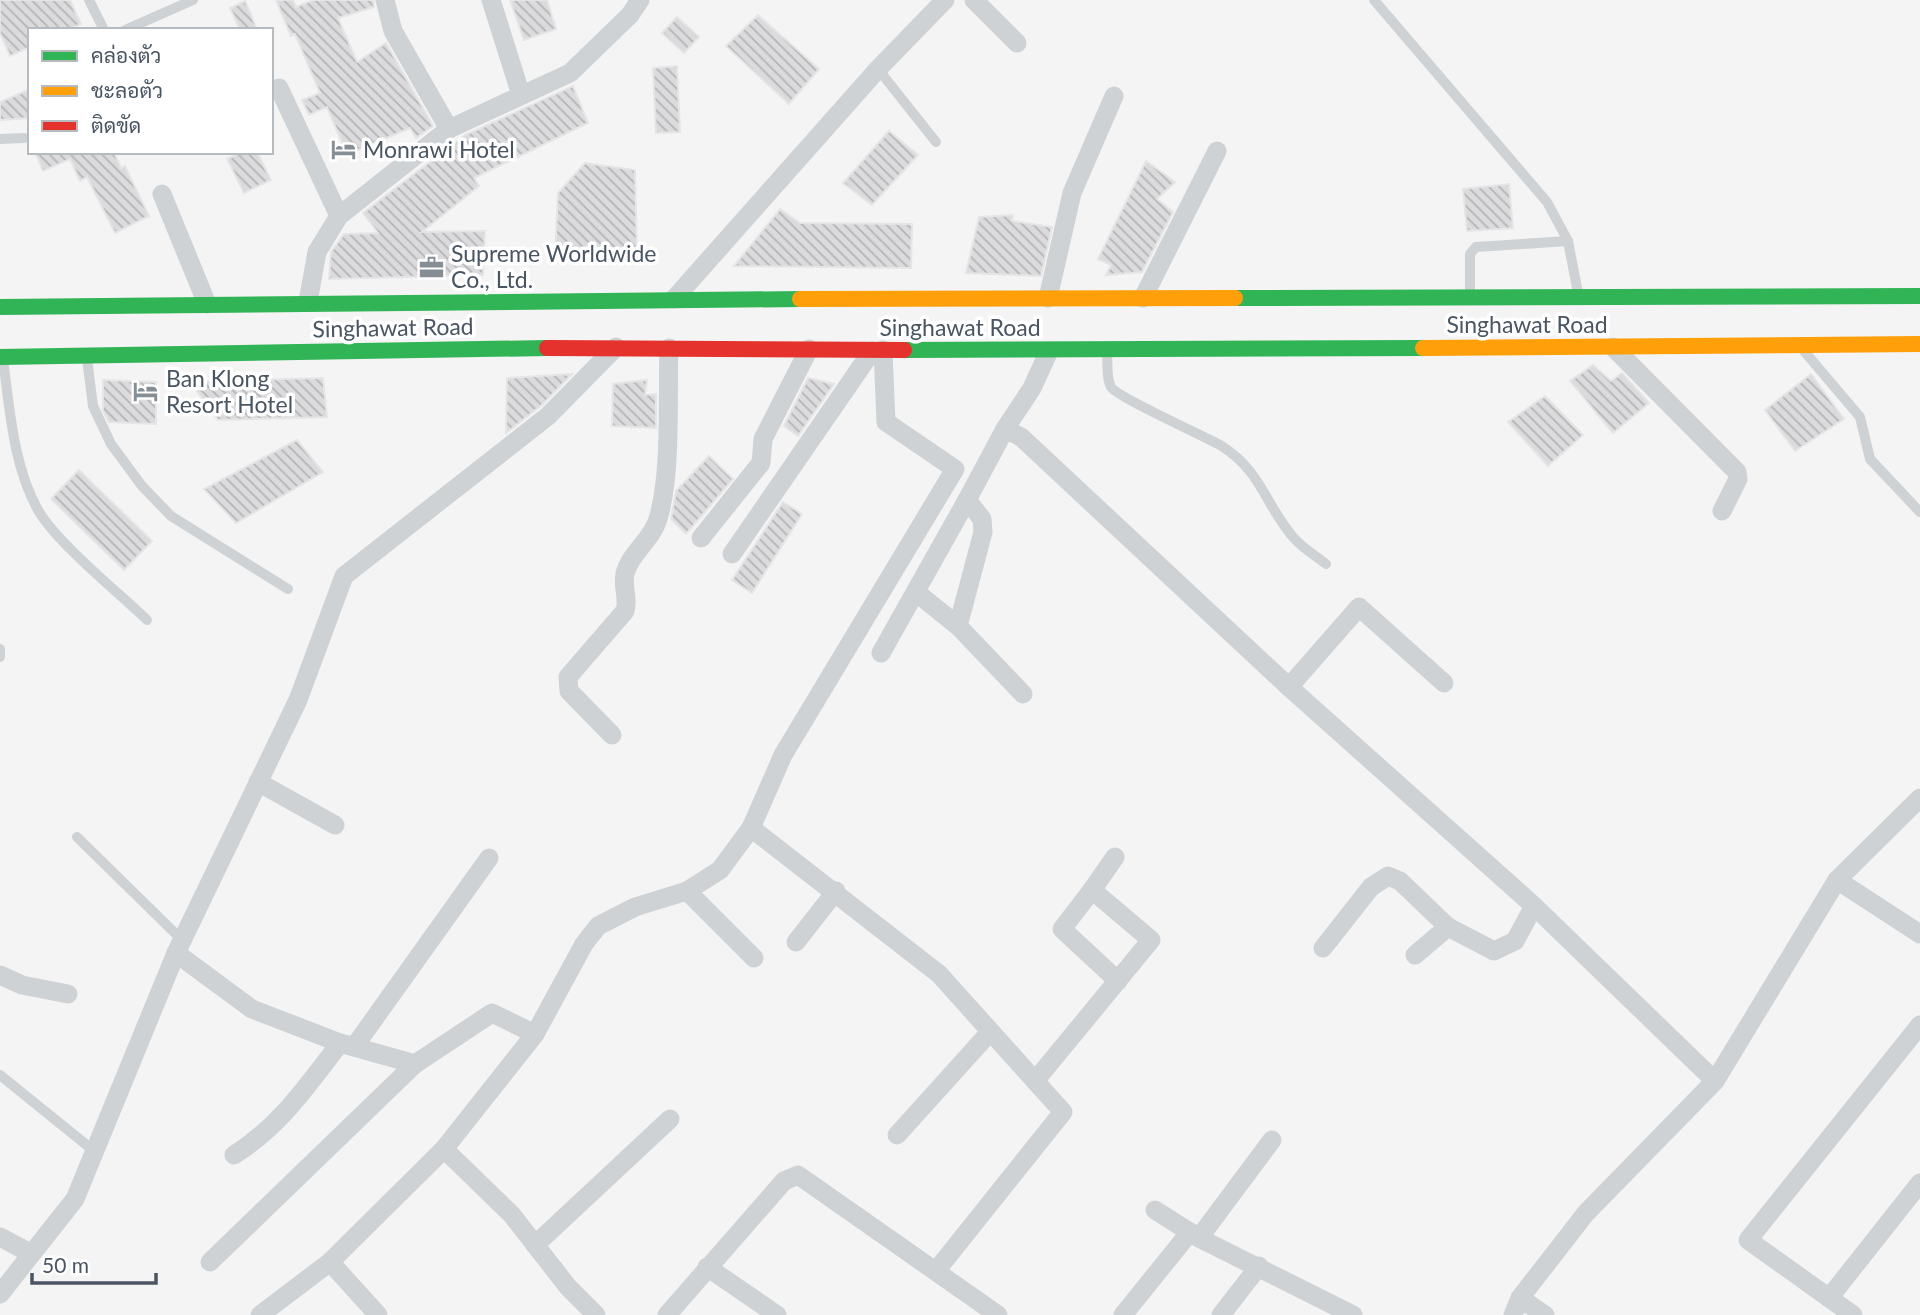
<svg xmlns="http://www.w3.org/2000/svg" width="1920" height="1315" viewBox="0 0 1920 1315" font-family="Lato,Sarabun,sans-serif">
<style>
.building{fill:url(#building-back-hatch);stroke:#e5e5e6;stroke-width:2}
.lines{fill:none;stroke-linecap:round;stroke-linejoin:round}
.lane{stroke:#cfd2d4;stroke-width:10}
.street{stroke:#cfd2d4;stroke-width:19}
.fast{stroke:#30b455;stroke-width:16}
.slow{stroke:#ff9f0a;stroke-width:16}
.jam{stroke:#e5322d;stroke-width:16}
.labels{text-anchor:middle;stroke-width:7;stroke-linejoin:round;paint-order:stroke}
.poi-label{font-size:23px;fill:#495562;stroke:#fff;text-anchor:start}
.street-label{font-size:23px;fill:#495562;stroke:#fff}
</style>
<defs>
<pattern id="building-back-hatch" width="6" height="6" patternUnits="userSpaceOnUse" patternTransform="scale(1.75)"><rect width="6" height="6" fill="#dbdbde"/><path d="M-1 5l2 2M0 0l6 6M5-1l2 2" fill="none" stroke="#b4b4b7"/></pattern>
</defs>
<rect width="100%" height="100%" fill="#f4f4f4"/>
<g class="building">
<path d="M0,0H70L81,24L67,30H30V47L10,56L0,33Z"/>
<path d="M276,0H293L296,7L313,0H373L374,7L338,18L357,62L386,43L433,126L416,138L410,128L347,155L327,107L309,115L302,100L320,93L295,34L291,36Z"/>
<path d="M510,0H547L556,29L524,40Z"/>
<path d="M245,1L250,12L257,30H240L230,8Z"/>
<path d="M758,15L819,69L789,104L726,46Z"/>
<path d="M677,17L699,37L684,53L662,33Z"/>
<path d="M677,66L680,132L656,133L653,68Z"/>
<path d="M573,86L588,123L474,178L479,186L422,232L485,231L483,275L329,279L331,252L344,234L378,233L363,213L465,135Z"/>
<path d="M30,89V118L0,120V102Z"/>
<path d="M889,131L918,155L872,205L843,183Z"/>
<path d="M35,152H114L121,168L125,166L149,216L115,233L87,177L80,181L70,159L43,171Z"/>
<path d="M242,152H257L271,180L244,193L227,159Z"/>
<path d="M1146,161L1175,182L1157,199L1173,212L1142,272L1106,275L1111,265L1098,259Z"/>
<path d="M585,163L635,170L637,252L555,258L558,193Z"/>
<path d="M1509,184L1513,228L1467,231L1463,189Z"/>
<path d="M780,209L800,223L912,224L911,268L734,266Z"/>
<path d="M1013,215L1012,221L1052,227L1041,276L966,273L979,217Z"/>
<path d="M1593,365L1611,381L1622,373L1649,403L1613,433L1570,381Z"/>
<path d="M572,374L543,404L506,433L507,378Z"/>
<path d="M1811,374L1844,419L1795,451L1765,410Z"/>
<path d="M323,378L327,417L218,420L190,382Z"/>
<path d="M808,378L834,384L798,436L784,426Z"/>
<path d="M103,380L156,382V424L109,422L103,411Z"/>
<path d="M647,380L645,395L656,394V428L612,426L613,384Z"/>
<path d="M1545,396L1583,435L1548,466L1508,422Z"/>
<path d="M297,440L323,472L236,523L204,489Z"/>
<path d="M709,456L733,479L686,534L671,519L676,491Z"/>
<path d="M79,470L152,541L124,570L51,499Z"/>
<path d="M783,502L802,514L752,593L732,580Z"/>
</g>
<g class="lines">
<g class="lane">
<path d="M89,0L104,30"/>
<path d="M1374,0L1547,202L1568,241L1578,293"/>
<path d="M125,30L193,0"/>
<path d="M878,69L936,142"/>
<path d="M0,139L24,138"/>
<path d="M1470,293V254L1476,247L1568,241"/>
<path d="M1804,351L1860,417L1870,459L1920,512"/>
<path d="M1107,355C1108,365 1106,378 1111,387C1117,397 1202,435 1220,445C1262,471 1264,503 1293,537C1302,548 1315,555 1326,564"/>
<path d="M87,359L93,406L111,444L142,486L171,516L288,589"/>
<path d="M3,360C10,410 13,465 38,510C57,543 118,592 147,620"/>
<path d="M0,649V657"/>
<path d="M77,837L182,940"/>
<path d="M0,1075L94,1151"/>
</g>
<g class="street">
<path d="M385,0L393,31L449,129"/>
<path d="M491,0L521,95"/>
<path d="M974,0L1017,43"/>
<path d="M279,88L339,216"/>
<path d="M162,194L207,304"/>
<path d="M1048,298L1072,193L1114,96"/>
<path d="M1143,298L1217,151"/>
<path d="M674,299L878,69L945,0"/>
<path d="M308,302L317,252L339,216L449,129L570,73L630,15L640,0"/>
<path d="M1613,347L1737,472L1738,479L1722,511"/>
<path d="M1049,351L1032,388L1005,429L1021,437L1289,687L1534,906L1515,941L1494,951L1448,927L1415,955"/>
<path d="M1005,429L967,500L982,519L983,532L958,626L1023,694"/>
<path d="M701,538L761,463L763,439L809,349"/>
<path d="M732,554L872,351"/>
<path d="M917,593L958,626"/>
<path d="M881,653L967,500"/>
<path d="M1289,687L1359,607L1444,683"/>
<path d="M612,735L569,691L568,677L625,611C629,598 622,587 625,574C629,554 652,540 658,519C672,472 667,398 669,348"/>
<path d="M258,782L335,825"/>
<path d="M751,828L939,974L1063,1112L936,1271"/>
<path d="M1837,880L1920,934"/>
<path d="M1092,890L1062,929L1118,981"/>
<path d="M687,891L754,958"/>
<path d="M1534,906L1715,1081"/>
<path d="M796,942L836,891"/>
<path d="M1323,948L1371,887L1388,876L1400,881L1448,927"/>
<path d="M176,953L252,1009L340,1043L415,1064L492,1013L535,1034"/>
<path d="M0,975L22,985L68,994"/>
<path d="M354,1047L489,858"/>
<path d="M1035,1081L1151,940L1092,890L1115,857"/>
<path d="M897,1135L990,1032"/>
<path d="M444,1149L512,1215L568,1287L596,1315"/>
<path d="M234,1155C279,1127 308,1085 340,1043"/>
<path d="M1155,1210L1199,1238L1353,1315"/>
<path d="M0,1237L30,1253"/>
<path d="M1199,1238L1272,1140"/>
<path d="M535,1245L670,1119"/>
<path d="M210,1262L415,1064"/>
<path d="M330,1262L378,1315"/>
<path d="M707,1267L777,1315"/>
<path d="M0,1294L75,1199L176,953L298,700L344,576L548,416L616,347"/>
<path d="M1520,1298L1545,1315"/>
<path d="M1829,1298L1920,1183"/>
<path d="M260,1315L330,1262L444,1149L535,1034L584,944L598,926L635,907L687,891L720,870L751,828L783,755L955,469L886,422L883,350"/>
<path d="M667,1315L784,1181L798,1175L998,1315"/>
<path d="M1123,1315L1190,1232"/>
<path d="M1221,1315L1259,1266"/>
<path d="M1513,1315L1520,1298L1586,1213L1715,1081L1837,880L1920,798"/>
<path d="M1853,1315L1748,1240L1920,1025"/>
</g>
<g class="fast">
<path d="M1235,298L1920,296"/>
<path d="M0,307L800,299"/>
<path d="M904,350L1423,348"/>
<path d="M0,357L547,348"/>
</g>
<g class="slow">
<path d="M800,299L1235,298"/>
<path d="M1423,348L1920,344"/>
</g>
<path class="jam" d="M547,348L904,350"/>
</g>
<defs>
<symbol id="hotel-bare" viewBox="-9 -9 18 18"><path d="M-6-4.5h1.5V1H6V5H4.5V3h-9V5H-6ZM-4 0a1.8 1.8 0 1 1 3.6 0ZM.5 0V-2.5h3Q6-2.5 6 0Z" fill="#858d95" stroke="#fff" stroke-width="2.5" paint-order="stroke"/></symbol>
<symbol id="office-bare" viewBox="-9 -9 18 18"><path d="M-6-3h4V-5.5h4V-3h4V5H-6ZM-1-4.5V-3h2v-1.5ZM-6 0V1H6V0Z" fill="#858d95" stroke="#fff" stroke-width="2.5" paint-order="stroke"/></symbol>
</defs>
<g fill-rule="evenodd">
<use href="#hotel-bare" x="326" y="132" width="35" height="35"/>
<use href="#office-bare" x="414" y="250" width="35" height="35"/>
<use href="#hotel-bare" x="128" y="374" width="35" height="35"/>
</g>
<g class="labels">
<g class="poi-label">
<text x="363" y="158">Monrawi Hotel</text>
<text x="451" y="262">Supreme Worldwide<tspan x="451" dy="26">Co., Ltd.</tspan></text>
<text x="166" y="387">Ban Klong<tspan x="166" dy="26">Resort Hotel</tspan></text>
</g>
<g class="street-label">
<text x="1527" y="333">Singhawat Road</text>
<text transform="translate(393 328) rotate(-1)" y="8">Singhawat Road</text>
<text x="960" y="336">Singhawat Road</text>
</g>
</g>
<rect x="28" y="28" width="245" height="126" fill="#ffffff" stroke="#b6bbc0" stroke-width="2"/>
<rect x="42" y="51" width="35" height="10" fill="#30b455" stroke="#b6bbc0" stroke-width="2"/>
<text x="91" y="63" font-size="21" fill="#495562">คล่องตัว</text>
<rect x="42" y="86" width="35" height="10" fill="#ff9f0a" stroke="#b6bbc0" stroke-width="2"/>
<text x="91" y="98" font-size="21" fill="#495562">ชะลอตัว</text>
<rect x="42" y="121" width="35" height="10" fill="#e5322d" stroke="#b6bbc0" stroke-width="2"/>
<text x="91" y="133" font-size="21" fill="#495562">ติดขัด</text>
<path d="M32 1273v10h124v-10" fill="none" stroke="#495562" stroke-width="3.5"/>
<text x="42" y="1273" font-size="21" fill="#495562" stroke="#ffffff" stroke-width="5" paint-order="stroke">50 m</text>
</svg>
